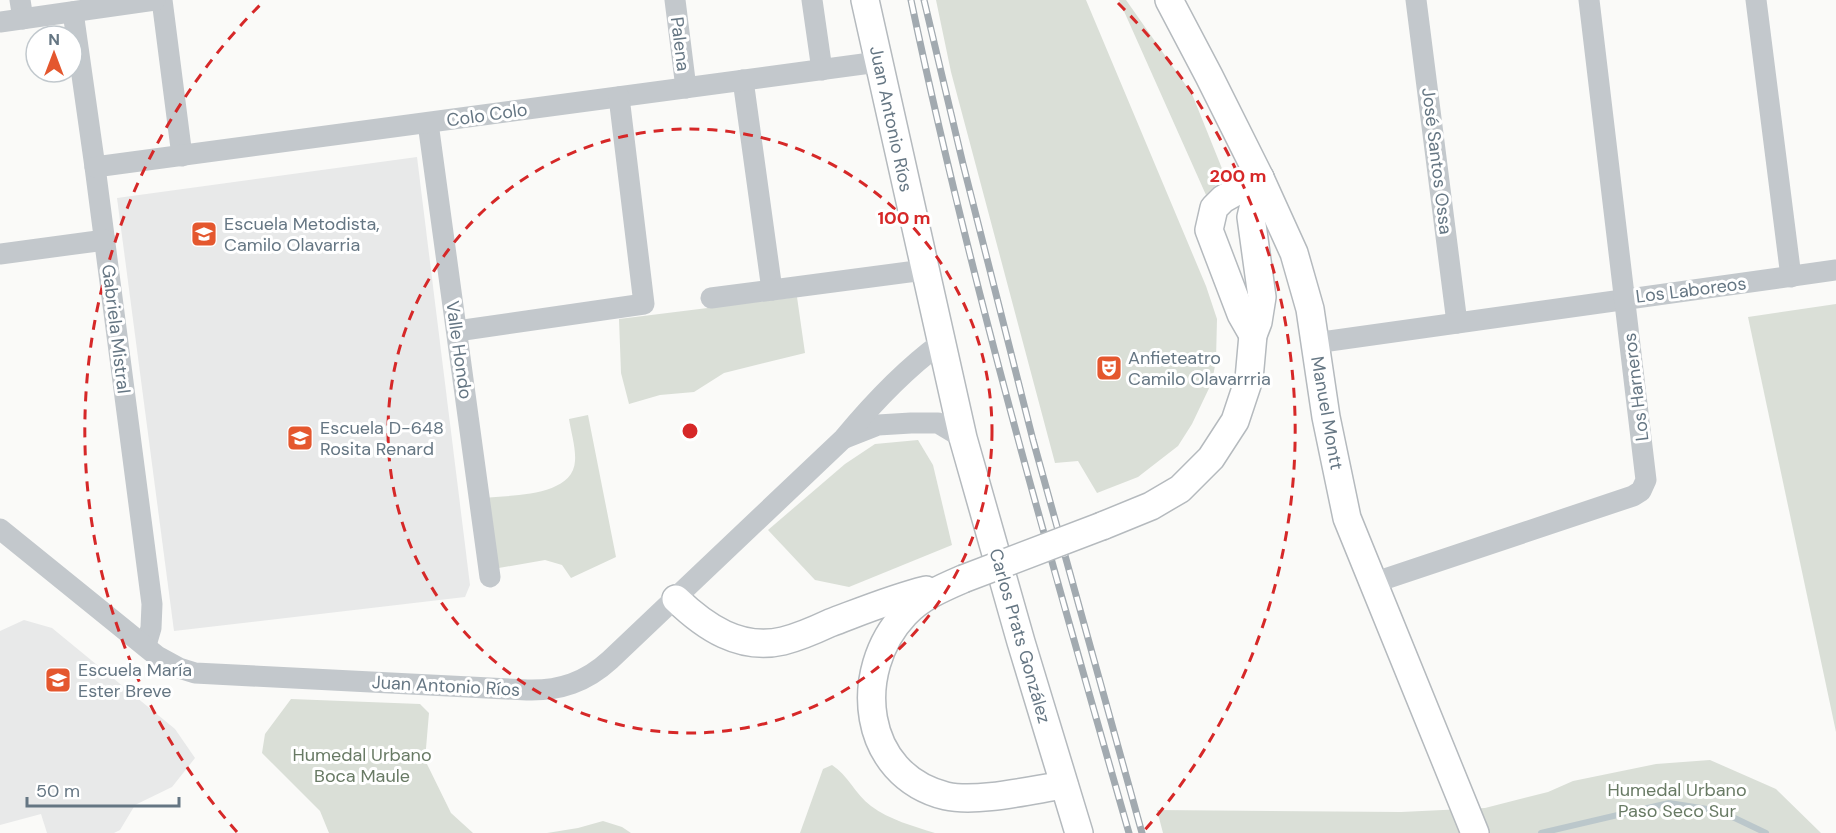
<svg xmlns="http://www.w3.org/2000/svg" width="1836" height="833" viewBox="0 0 1836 833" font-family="'DM Sans',sans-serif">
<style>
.built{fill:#e8e9e9}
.green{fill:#dadfd7}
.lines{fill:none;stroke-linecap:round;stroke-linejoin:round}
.stream{stroke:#bbc7cb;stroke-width:6}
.major-casing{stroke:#b5babe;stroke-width:30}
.minor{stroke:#c3c8cc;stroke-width:21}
.major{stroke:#fff;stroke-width:27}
.rail-casing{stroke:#a2aab0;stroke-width:7}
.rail{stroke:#fff;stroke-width:4.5;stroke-dasharray:14;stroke-linecap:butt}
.major-bridge-casing{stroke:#b5babe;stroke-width:30;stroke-linecap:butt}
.major-bridge{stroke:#fff;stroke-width:27}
.ring{fill:none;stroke:#d62828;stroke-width:3;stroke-dasharray:10 8}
.labels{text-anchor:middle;stroke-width:6;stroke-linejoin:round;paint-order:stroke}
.street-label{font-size:18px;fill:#657683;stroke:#fff}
.poi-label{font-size:18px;fill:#657683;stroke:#fff;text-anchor:start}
.park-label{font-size:18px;fill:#687a64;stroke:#fff}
.centre{fill:#d62828;stroke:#fff;stroke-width:3}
.ring-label{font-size:18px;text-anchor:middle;font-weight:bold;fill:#d62828;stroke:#fff;stroke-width:6;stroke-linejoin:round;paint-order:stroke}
</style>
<rect width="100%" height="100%" fill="#fafaf8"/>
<g class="built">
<path d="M417,157L470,585L465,597L174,631L117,198Z"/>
<path d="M24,620L52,628L175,729L195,758L172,787L135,805L120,830L114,833H47L41,814L0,825V631Z"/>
</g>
<g class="green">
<path d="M936,0H1086L1206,286L1217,319L1216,360L1212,382L1192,424L1178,446L1138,477L1097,493L1078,461L1055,463L951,72Z"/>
<path d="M1119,0H1126L1192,94L1227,181L1216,185L1206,195Z"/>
<path d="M797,297L805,353L724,373L694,392L660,395L629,404L621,373L619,319Z"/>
<path d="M1836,304V732L1748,317Z"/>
<path d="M588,415L616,557L571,578L562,565L545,560L493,569L484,498C510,495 573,497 575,461C576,448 571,432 569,419Z"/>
<path d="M918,440L933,465L952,545L849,587L815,580L768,530L845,464L875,444Z"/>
<path d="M291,699L420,704L429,713L425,760L451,813L473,833H329L320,811L262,753L265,734Z"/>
<path d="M1710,760L1776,789L1821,833H1163L1157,810L1401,812L1485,808L1548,792L1573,781L1656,764Z"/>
<path d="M832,765C848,775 855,794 871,806C890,820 913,826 935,833H800L823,769Z"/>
<path d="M603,821L622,827L631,833H547L578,828Z"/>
</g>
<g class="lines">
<path class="stream" d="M1541,833L1669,803L1720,811L1766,833"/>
<defs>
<g id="major">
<path d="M865,0L963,438L1021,642L1079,833"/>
<path d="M1169,0L1209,76L1260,178L1294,253L1310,309L1326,417L1347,518L1475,833"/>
<path d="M1253,335L1241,314L1209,230L1214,208L1223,199L1260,178"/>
<path d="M1102,526L1151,506L1180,489L1211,458L1235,421L1249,379L1253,335L1258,322L1262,297L1251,217L1260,178"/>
<path d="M963,579C942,588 921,597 905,614C851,671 861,775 946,796C977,803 1031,790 1064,785"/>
<path d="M676,599C705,627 740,651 783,641C799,637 815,630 830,623C862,611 893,598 926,590"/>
</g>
</defs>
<use href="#major" class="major-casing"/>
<g class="minor">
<path d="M20,0L23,19"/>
<path d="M162,0L182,156"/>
<path d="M675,0L686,88"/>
<path d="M812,0L822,70"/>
<path d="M1416,0L1457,323"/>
<path d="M1756,0L1791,277"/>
<path d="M73,12L95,167L152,604L151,628L146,645"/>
<path d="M0,22L155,0"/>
<path d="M743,80L772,290"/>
<path d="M428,123L490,577"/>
<path d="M95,167L878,62"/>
<path d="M0,254L105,240"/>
<path d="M711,298L924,270"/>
<path d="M457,331L644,304L619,97"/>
<path d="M1315,343L1836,270"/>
<path d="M845,438L878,425L911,423H938L963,438"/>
<path d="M0,529L157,656L179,668L195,673L527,690C560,691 586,682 610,660L844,438C873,403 904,370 941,343"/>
<path d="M1373,583L1633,496L1641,491L1646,480L1589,0"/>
</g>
<use href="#major" class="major"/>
<defs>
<g id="rail">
<path d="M911,0C970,281 1050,557 1129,833"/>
<path d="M924,0L963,164L1033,440L1142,833"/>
</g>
</defs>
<use href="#rail" class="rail-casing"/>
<use href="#rail" class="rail"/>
<defs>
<path id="major-bridge" d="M963,579L1102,526"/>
</defs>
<use href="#major-bridge" class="major-bridge-casing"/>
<use href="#major-bridge" class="major-bridge"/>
</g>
<g class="ring">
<circle cx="690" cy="431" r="302"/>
<path d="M237 832A605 605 0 0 1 262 3M1118 3A605 605 0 0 1 1143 832"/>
</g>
<defs>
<symbol id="school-square" viewBox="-11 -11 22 22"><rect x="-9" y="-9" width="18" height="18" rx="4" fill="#e4572e" stroke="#fff"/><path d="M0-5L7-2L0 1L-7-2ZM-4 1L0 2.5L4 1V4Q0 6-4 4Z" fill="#fff"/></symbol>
<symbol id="theatre-square" viewBox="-11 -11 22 22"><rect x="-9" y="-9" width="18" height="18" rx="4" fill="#e4572e" stroke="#fff"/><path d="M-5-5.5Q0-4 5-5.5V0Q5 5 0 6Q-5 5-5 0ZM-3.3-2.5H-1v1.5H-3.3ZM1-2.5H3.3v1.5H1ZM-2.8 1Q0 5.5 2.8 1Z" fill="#fff"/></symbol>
</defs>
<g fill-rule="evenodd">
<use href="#school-square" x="189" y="219" width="30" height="30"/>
<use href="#theatre-square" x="1094" y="353" width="30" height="30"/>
<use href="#school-square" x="285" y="423" width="30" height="30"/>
<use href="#school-square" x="43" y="665" width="30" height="30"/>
</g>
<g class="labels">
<g class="street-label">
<text transform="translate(680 44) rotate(83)" y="6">Palena</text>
<text transform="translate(487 115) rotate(-8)" y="6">Colo Colo</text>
<text transform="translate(891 119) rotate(78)" y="6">Juan Antonio Ríos</text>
<text transform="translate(1437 161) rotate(83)" y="6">José Santos Ossa</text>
<text transform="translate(1691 290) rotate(-7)" y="6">Los Laboreos</text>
<text transform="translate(116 329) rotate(83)" y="6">Gabriela Mistral</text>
<text transform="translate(459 350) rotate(82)" y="6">Valle Hondo</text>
<text transform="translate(1636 387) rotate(-97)" y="6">Los Harneros</text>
<text transform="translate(1327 413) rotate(80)" y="6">Manuel Montt</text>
<text transform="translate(1020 636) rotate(74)" y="6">Carlos Prats González</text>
<text transform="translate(446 686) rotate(3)" y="6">Juan Antonio Ríos</text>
</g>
<g class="poi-label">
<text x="224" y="230">Escuela Metodista,<tspan x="224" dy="21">Camilo Olavarria</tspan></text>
<text x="1128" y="364">Anfieteatro<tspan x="1128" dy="21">Camilo Olavarrria</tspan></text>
<text x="320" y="434">Escuela D-648<tspan x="320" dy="21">Rosita Renard</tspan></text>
<text x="78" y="676">Escuela María<tspan x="78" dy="21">Ester Breve</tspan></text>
</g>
<g class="park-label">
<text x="362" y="761">Humedal Urbano<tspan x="362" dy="21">Boca Maule</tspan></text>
<text x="1677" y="796">Humedal Urbano<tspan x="1677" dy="21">Paso Seco Sur</tspan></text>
</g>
</g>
<circle cx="690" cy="431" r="9" class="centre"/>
<g class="ring-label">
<text x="1238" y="182">200 m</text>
<text x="904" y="224">100 m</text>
</g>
<g transform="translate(54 54)"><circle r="28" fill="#ffffff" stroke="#c1c8cd" stroke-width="1.5"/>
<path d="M0-4.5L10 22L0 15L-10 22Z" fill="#e4572e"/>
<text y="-9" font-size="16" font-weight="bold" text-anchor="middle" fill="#657683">N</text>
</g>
<path d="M27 797v9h152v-9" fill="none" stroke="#657683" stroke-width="3"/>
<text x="36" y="797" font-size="18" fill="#657683" stroke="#ffffff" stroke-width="4.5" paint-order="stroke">50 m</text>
</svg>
